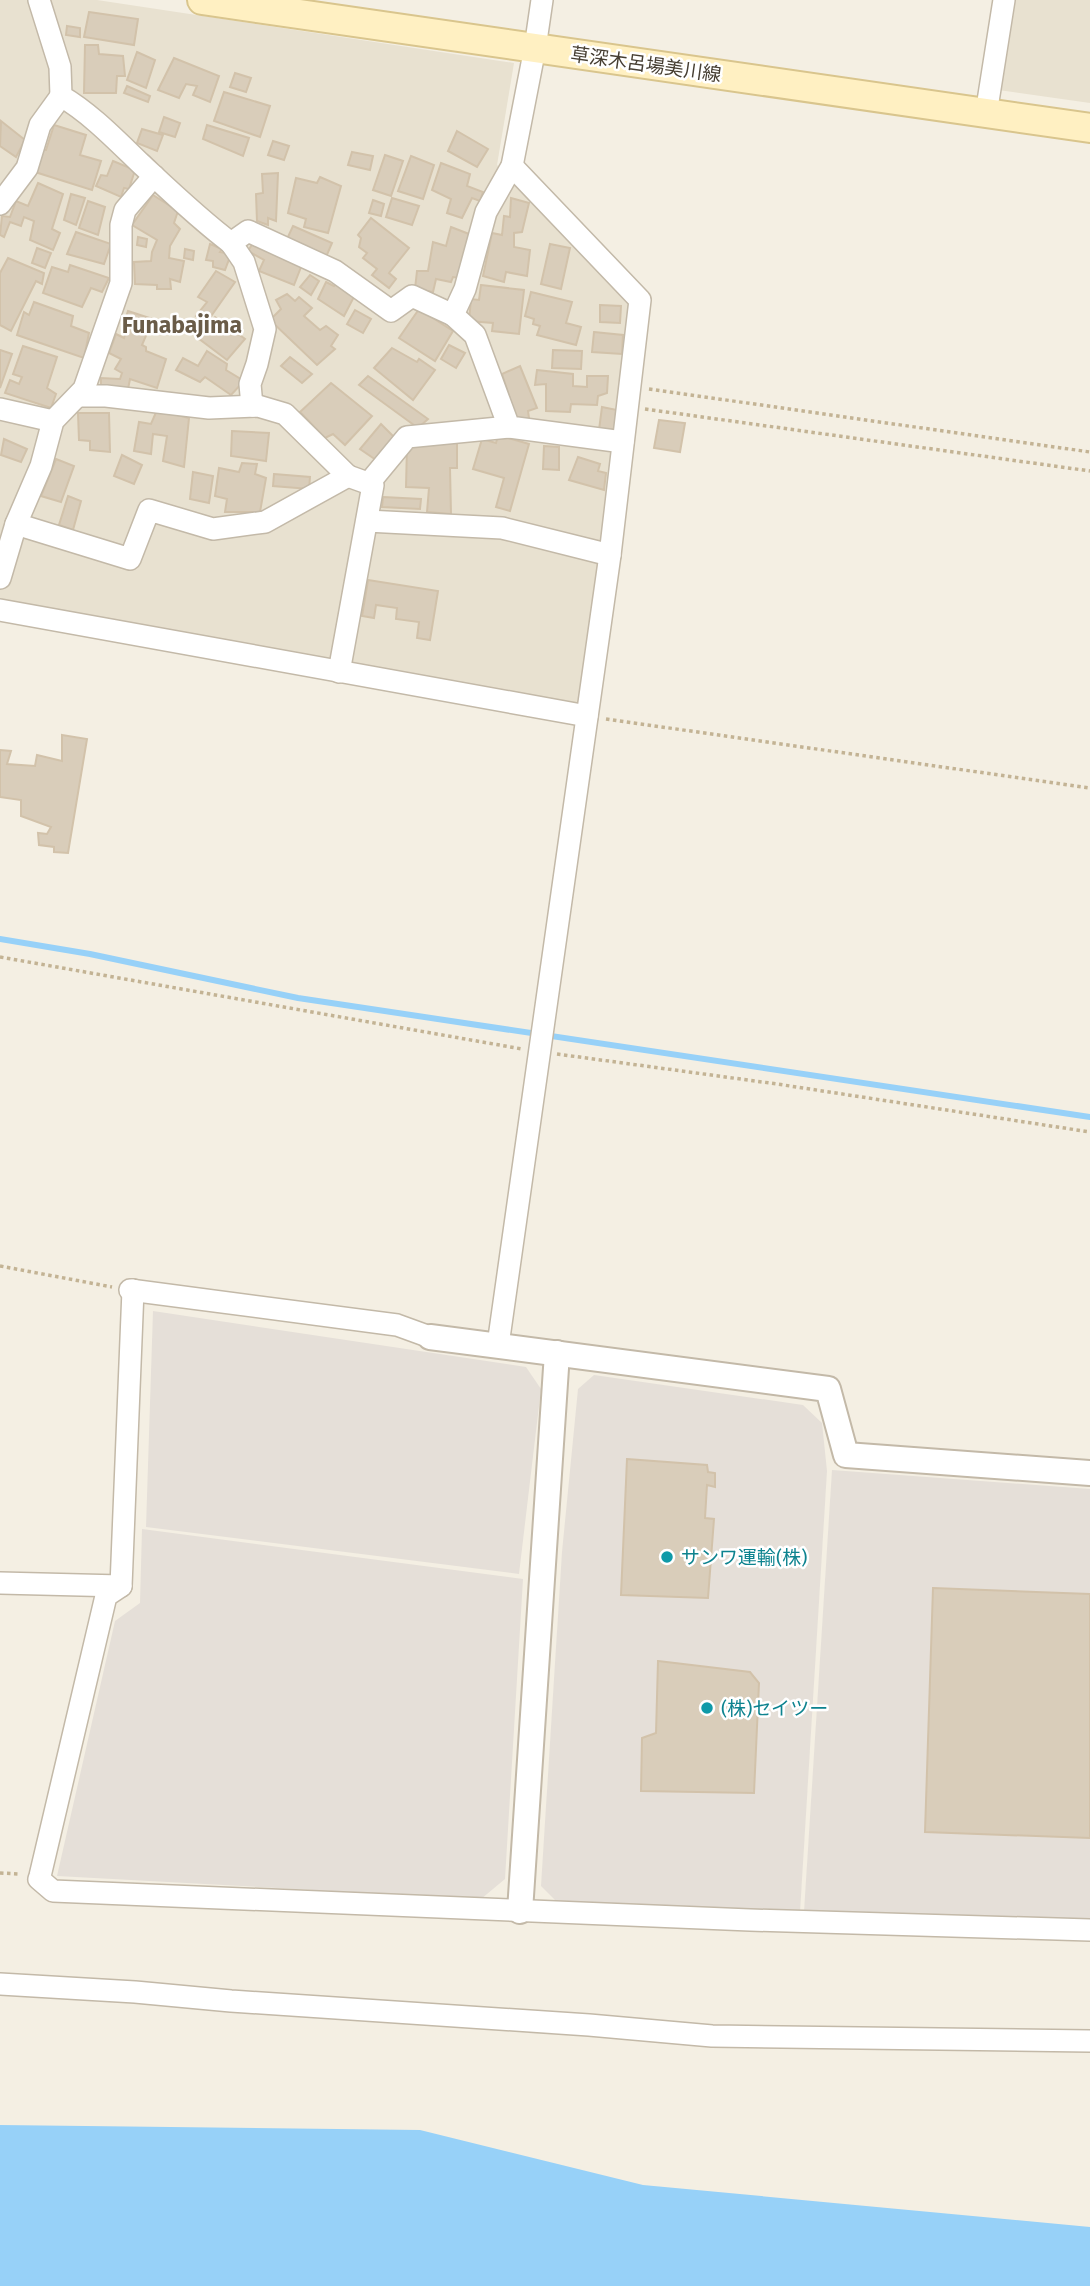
<svg xmlns="http://www.w3.org/2000/svg" width="1090" height="2286" viewBox="0 0 1090 2286" font-family="'Fira Sans','Noto Sans JP',sans-serif">
<style>
.residential{fill:#e8e1d0}
.industrial{fill:#e5dfd8}
.water{fill:#97d1f8}
.lines{fill:none;stroke-linecap:round;stroke-linejoin:round}
.stream{stroke:#97d1f8;stroke-width:6}
.building{fill:#d9cdba;stroke:#d2c2aa;stroke-width:2}
.minor-casing{stroke:#c3b9a8;stroke-width:24}
.tertiary-casing{stroke:#c3b9a8;stroke-width:28}
.secondary-casing{stroke:#d9c58d;stroke-width:32}
.path{stroke:#c3b394;stroke-width:3.5;stroke-dasharray:3.5 3.5;stroke-linecap:butt}
.minor{stroke:#fff;stroke-width:21}
.tertiary{stroke:#fff;stroke-width:24}
.secondary{stroke:#fff0c2;stroke-width:28}
.culture-dot{fill:#0f9aa8;stroke:#fff;stroke-width:2.5}
.labels{text-anchor:middle;stroke-width:5;stroke-linejoin:round;paint-order:stroke}
.street-label{font-size:19px;fill:#463e32;stroke:#fff}
.culture-label{font-size:19px;fill:#0d838f;stroke:#fff;text-anchor:start}
.quarter-label{font-size:23px;font-weight:bold;fill:#6a5c48;stroke:#fff}
</style>
<rect width="100%" height="100%" fill="#f4efe3"/>
<g class="residential">
<path d="M0,0H97L514,63L497,165L633,304L589,708L0,607Z"/>
<path d="M995,0H1090V103L984,88Z"/>
</g>
<g class="industrial">
<path d="M153,1311L526,1367L541,1389L519,1574L146,1527Z"/>
<path d="M594,1375L803,1405L822,1423L827,1471L800,1912L560,1905L541,1886L562,1552L578,1389Z"/>
<path d="M832,1470L1090,1489V1919L804,1912Z"/>
<path d="M142,1529L523,1579L505,1879L481,1899L57,1876L115,1621L140,1603Z"/>
</g>
<path class="water" d="M0,2125L420,2130L643,2185L1090,2227V2286H0Z"/>
<g class="lines">
<path class="stream" d="M0,939L90,954L298,998L1090,1117"/>
</g>
<g class="building">
<path d="M89,12L138,19L134,45L84,37Z"/>
<path d="M67,26L80,28V37L66,35Z"/>
<path d="M85,45H98L99,54L123,56L125,76H117L116,93H84Z"/>
<path d="M137,52L155,60L146,88L127,80Z"/>
<path d="M174,58L219,76L210,102L193,95L197,86L186,84L179,98L158,90Z"/>
<path d="M235,73L251,78L246,92L230,87Z"/>
<path d="M127,86L150,96L148,102L124,93Z"/>
<path d="M224,92L270,106L260,137L214,121Z"/>
<path d="M164,117L180,123L175,137L159,132Z"/>
<path d="M1,121L25,140L16,157L0,146Z"/>
<path d="M54,125L86,135L80,155L101,161L92,190L35,172L41,150H46Z"/>
<path d="M207,125L249,138L243,156L203,139Z"/>
<path d="M142,129L163,135L157,151L137,143Z"/>
<path d="M457,131L488,149L477,167L448,151Z"/>
<path d="M273,141L289,146L284,160L268,155Z"/>
<path d="M352,152L373,156L370,170L348,165Z"/>
<path d="M385,155L403,161L391,196L373,190Z"/>
<path d="M411,156L434,165L423,199L398,191Z"/>
<path d="M113,161L135,170L129,189L124,188L121,197L96,186L101,175L107,176Z"/>
<path d="M441,163L470,174L467,186L483,192L480,201L472,198L462,218L447,213L451,199L432,190Z"/>
<path d="M278,173L276,221L268,218V225L257,221L256,194L263,193L262,174Z"/>
<path d="M320,177L341,186L328,233L304,227L306,219L288,213L296,178L317,183Z"/>
<path d="M38,183L63,194L52,229L60,233L53,250L30,240L34,221L24,217L21,226L10,222L4,237L0,235L2,216L10,217L16,201L28,206Z"/>
<path d="M71,194L85,198L76,225L64,220Z"/>
<path d="M153,195L178,211L174,223L180,229L170,246L169,258L184,261L180,282L170,279L171,289H157V285L135,284L134,262L151,261L152,252L157,240L132,225Z"/>
<path d="M392,198L419,206L412,225L386,217Z"/>
<path d="M511,198L529,203L522,232L514,233V247L530,250L527,276L506,272L504,282L483,276L492,233L502,235L504,216L510,217Z"/>
<path d="M373,200L384,204L381,216L369,213Z"/>
<path d="M88,201L105,207L98,235L79,228Z"/>
<path d="M371,218L409,248L389,273L396,279L389,288L372,275L377,269L363,258L367,253L359,247L361,238L358,235Z"/>
<path d="M293,226L332,243L326,257L287,239Z"/>
<path d="M451,227L469,234L461,278L453,277L451,282L436,279L433,292L415,289L417,271H428L433,242L446,246Z"/>
<path d="M76,232L111,244L104,264L67,254Z"/>
<path d="M138,237L147,239L146,247L137,245Z"/>
<path d="M255,240L303,262L294,285L259,271L264,260L248,251Z"/>
<path d="M210,244L222,249L220,252L231,254L225,270L213,267V261L206,260Z"/>
<path d="M550,244L570,248L561,289L541,284Z"/>
<path d="M37,248L51,253L45,268L32,263Z"/>
<path d="M185,249L194,251L193,260L184,258Z"/>
<path d="M8,258L44,273L42,284L36,281L11,331L0,325V273Z"/>
<path d="M70,265L109,278L102,292L91,288L82,307L43,293L52,267L68,272Z"/>
<path d="M216,271L235,282L207,322L196,316L207,302L198,297Z"/>
<path d="M310,275L319,281L311,295L300,287Z"/>
<path d="M326,282L334,286L338,283L356,293L344,316L318,299Z"/>
<path d="M481,285L524,290L519,334L492,331L493,323L469,321L471,299L479,300Z"/>
<path d="M531,292L572,302L566,323L581,327L576,345L537,335L540,326L533,324L534,319L525,316Z"/>
<path d="M287,294L295,301L299,297L312,308L304,316L320,330L326,326L338,335L331,346L335,349L317,365L270,320L281,309L276,300Z"/>
<path d="M34,302L73,316L71,326L89,333L84,358L17,335L24,312L29,315Z"/>
<path d="M600,305L621,306L620,323L600,322Z"/>
<path d="M419,309L453,331L435,361L399,338Z"/>
<path d="M355,310L371,319L363,333L347,324Z"/>
<path d="M128,311L153,319L142,345L146,347V351L166,359L157,388L130,379L128,389L101,388V378L120,379L122,373L115,369L121,359L109,353L116,334L124,338L126,331L122,329Z"/>
<path d="M215,317L245,339L227,360L198,338Z"/>
<path d="M594,332L623,335L622,354L592,352Z"/>
<path d="M449,345L465,353L456,368L441,359Z"/>
<path d="M23,346L57,357L47,388L56,394L51,408L5,393L10,380L19,384L22,377L13,374Z"/>
<path d="M392,348L417,362L419,359L435,370L413,400L374,368Z"/>
<path d="M0,350L12,354L0,388Z"/>
<path d="M553,350L582,351L581,369L552,368Z"/>
<path d="M207,351L227,364L226,370L244,381L231,395L205,377L200,382L176,370L183,358L198,366Z"/>
<path d="M290,357L312,374L302,383L281,366Z"/>
<path d="M520,366L537,408L528,411L529,418L517,421L502,374Z"/>
<path d="M537,370L573,374V386L587,387V376H608L607,393L598,396L597,405L571,404L570,412L546,411V384L535,385Z"/>
<path d="M368,376L428,419L418,428L359,385Z"/>
<path d="M331,383L372,416L345,445L333,434L325,438L300,412Z"/>
<path d="M602,407L617,410L619,429L599,430Z"/>
<path d="M157,410L189,418L184,467L163,461L167,436L153,434L151,454L134,451L139,422L151,424Z"/>
<path d="M78,413H109L110,452L90,450V441L79,440Z"/>
<path d="M659,420L685,423L680,452L654,448Z"/>
<path d="M381,424L395,438L376,460L360,449Z"/>
<path d="M232,431L269,433L266,461L231,456Z"/>
<path d="M498,435L529,444L510,511L496,507L504,478L473,469L482,439L496,443Z"/>
<path d="M4,439L27,449L21,462L1,455Z"/>
<path d="M415,443H457V468H450L451,514L427,512L429,488L406,487L407,446Z"/>
<path d="M544,446L559,447V470L543,469Z"/>
<path d="M122,455L142,465L134,484L114,476Z"/>
<path d="M578,457L600,464L598,471L606,473L604,490L569,480Z"/>
<path d="M56,459L74,466L61,502L41,496Z"/>
<path d="M242,463L257,464L255,474L266,478L260,512H225L227,499L215,496L219,468L239,472Z"/>
<path d="M193,472L213,476L209,503L190,499Z"/>
<path d="M274,474L310,477L309,489L273,486Z"/>
<path d="M68,496L81,501L73,530L59,525Z"/>
<path d="M383,497L421,499L420,509L382,507Z"/>
<path d="M368,580L438,591L430,640L417,638L419,622L396,619L397,608L376,605L374,618L362,616Z"/>
<path d="M62,735L87,739L68,853L54,852V847L39,845L38,833L47,834L51,827L21,816V800L0,797V750L11,751L7,764L35,766L37,755L62,761Z"/>
<path d="M627,1459L707,1465L708,1472L715,1473V1487L707,1485L705,1518L714,1519L708,1598L621,1595Z"/>
<path d="M933,1588L1090,1594V1838L925,1832Z"/>
<path d="M658,1661L750,1672L759,1683L754,1793L641,1791L642,1738L656,1733Z"/>
</g>
<g class="lines">
<defs>
<g id="minor">
<path d="M39,0L60,67L61,96C90,113 115,139 140,163C170,191 199,219 231,243L248,231L335,271L391,311L412,296L453,315L465,289L486,212L512,166L535,48L542,0"/>
<path d="M986,114L1004,0"/>
<path d="M0,204L27,168L40,125L61,96"/>
<path d="M231,243L244,262L265,329L257,364L250,384L252,406"/>
<path d="M453,315L475,335L509,427L623,442"/>
<path d="M0,409L53,421"/>
<path d="M369,483L407,437L509,427"/>
<path d="M367,521L502,528L610,555"/>
<path d="M16,524L130,559L149,510L213,529L265,522L348,476L285,414L258,406L209,408L106,396H79"/>
<path d="M0,578L16,524L41,466L53,421L84,389L121,283V225L125,210L154,176"/>
<path d="M0,610L587,716"/>
<path d="M339,672L373,485L348,476"/>
<path d="M130,1290L397,1325L430,1337"/>
<path d="M133,1290L121,1586L106,1596L40,1876L39,1879L53,1891L750,1920L1090,1930"/>
<path d="M498,1345L610,555L640,300L512,166"/>
<path d="M0,1583L121,1586"/>
<path d="M0,1984L135,1992L231,2001L589,2025L712,2036L1090,2041"/>
</g>
<g id="tertiary">
<path d="M430,1337L828,1389L846,1455L1090,1473"/>
<path d="M520,1911L557,1353"/>
</g>
<path id="secondary" d="M202,0L1090,128"/>
</defs>
<use href="#minor" class="minor-casing"/>
<use href="#tertiary" class="tertiary-casing"/>
<use href="#secondary" class="secondary-casing"/>
<g class="path">
<path d="M649,389L1090,452"/>
<path d="M645,409L1090,471"/>
<path d="M606,719L1090,788"/>
<path d="M0,957L522,1049"/>
<path d="M557,1054L777,1084L1090,1132"/>
<path d="M0,1266L112,1287"/>
<path d="M0,1873L19,1874"/>
</g>
<use href="#minor" class="minor"/>
<use href="#tertiary" class="tertiary"/>
<use href="#secondary" class="secondary"/>
</g>
<g class="culture-dot">
<circle cx="667" cy="1557" r="7"/>
<circle cx="707" cy="1708" r="7"/>
</g>
<g class="labels">
<g class="street-label">
<text transform="translate(646 64) rotate(8)" y="7">草深木呂場美川線</text>
</g>
<g class="culture-label">
<text x="681" y="1564">サンワ運輸(株)</text>
<text x="721" y="1715">(株)セイツー</text>
</g>
<g class="quarter-label">
<text x="182" y="333">Funabajima</text>
</g>
</g>
</svg>
